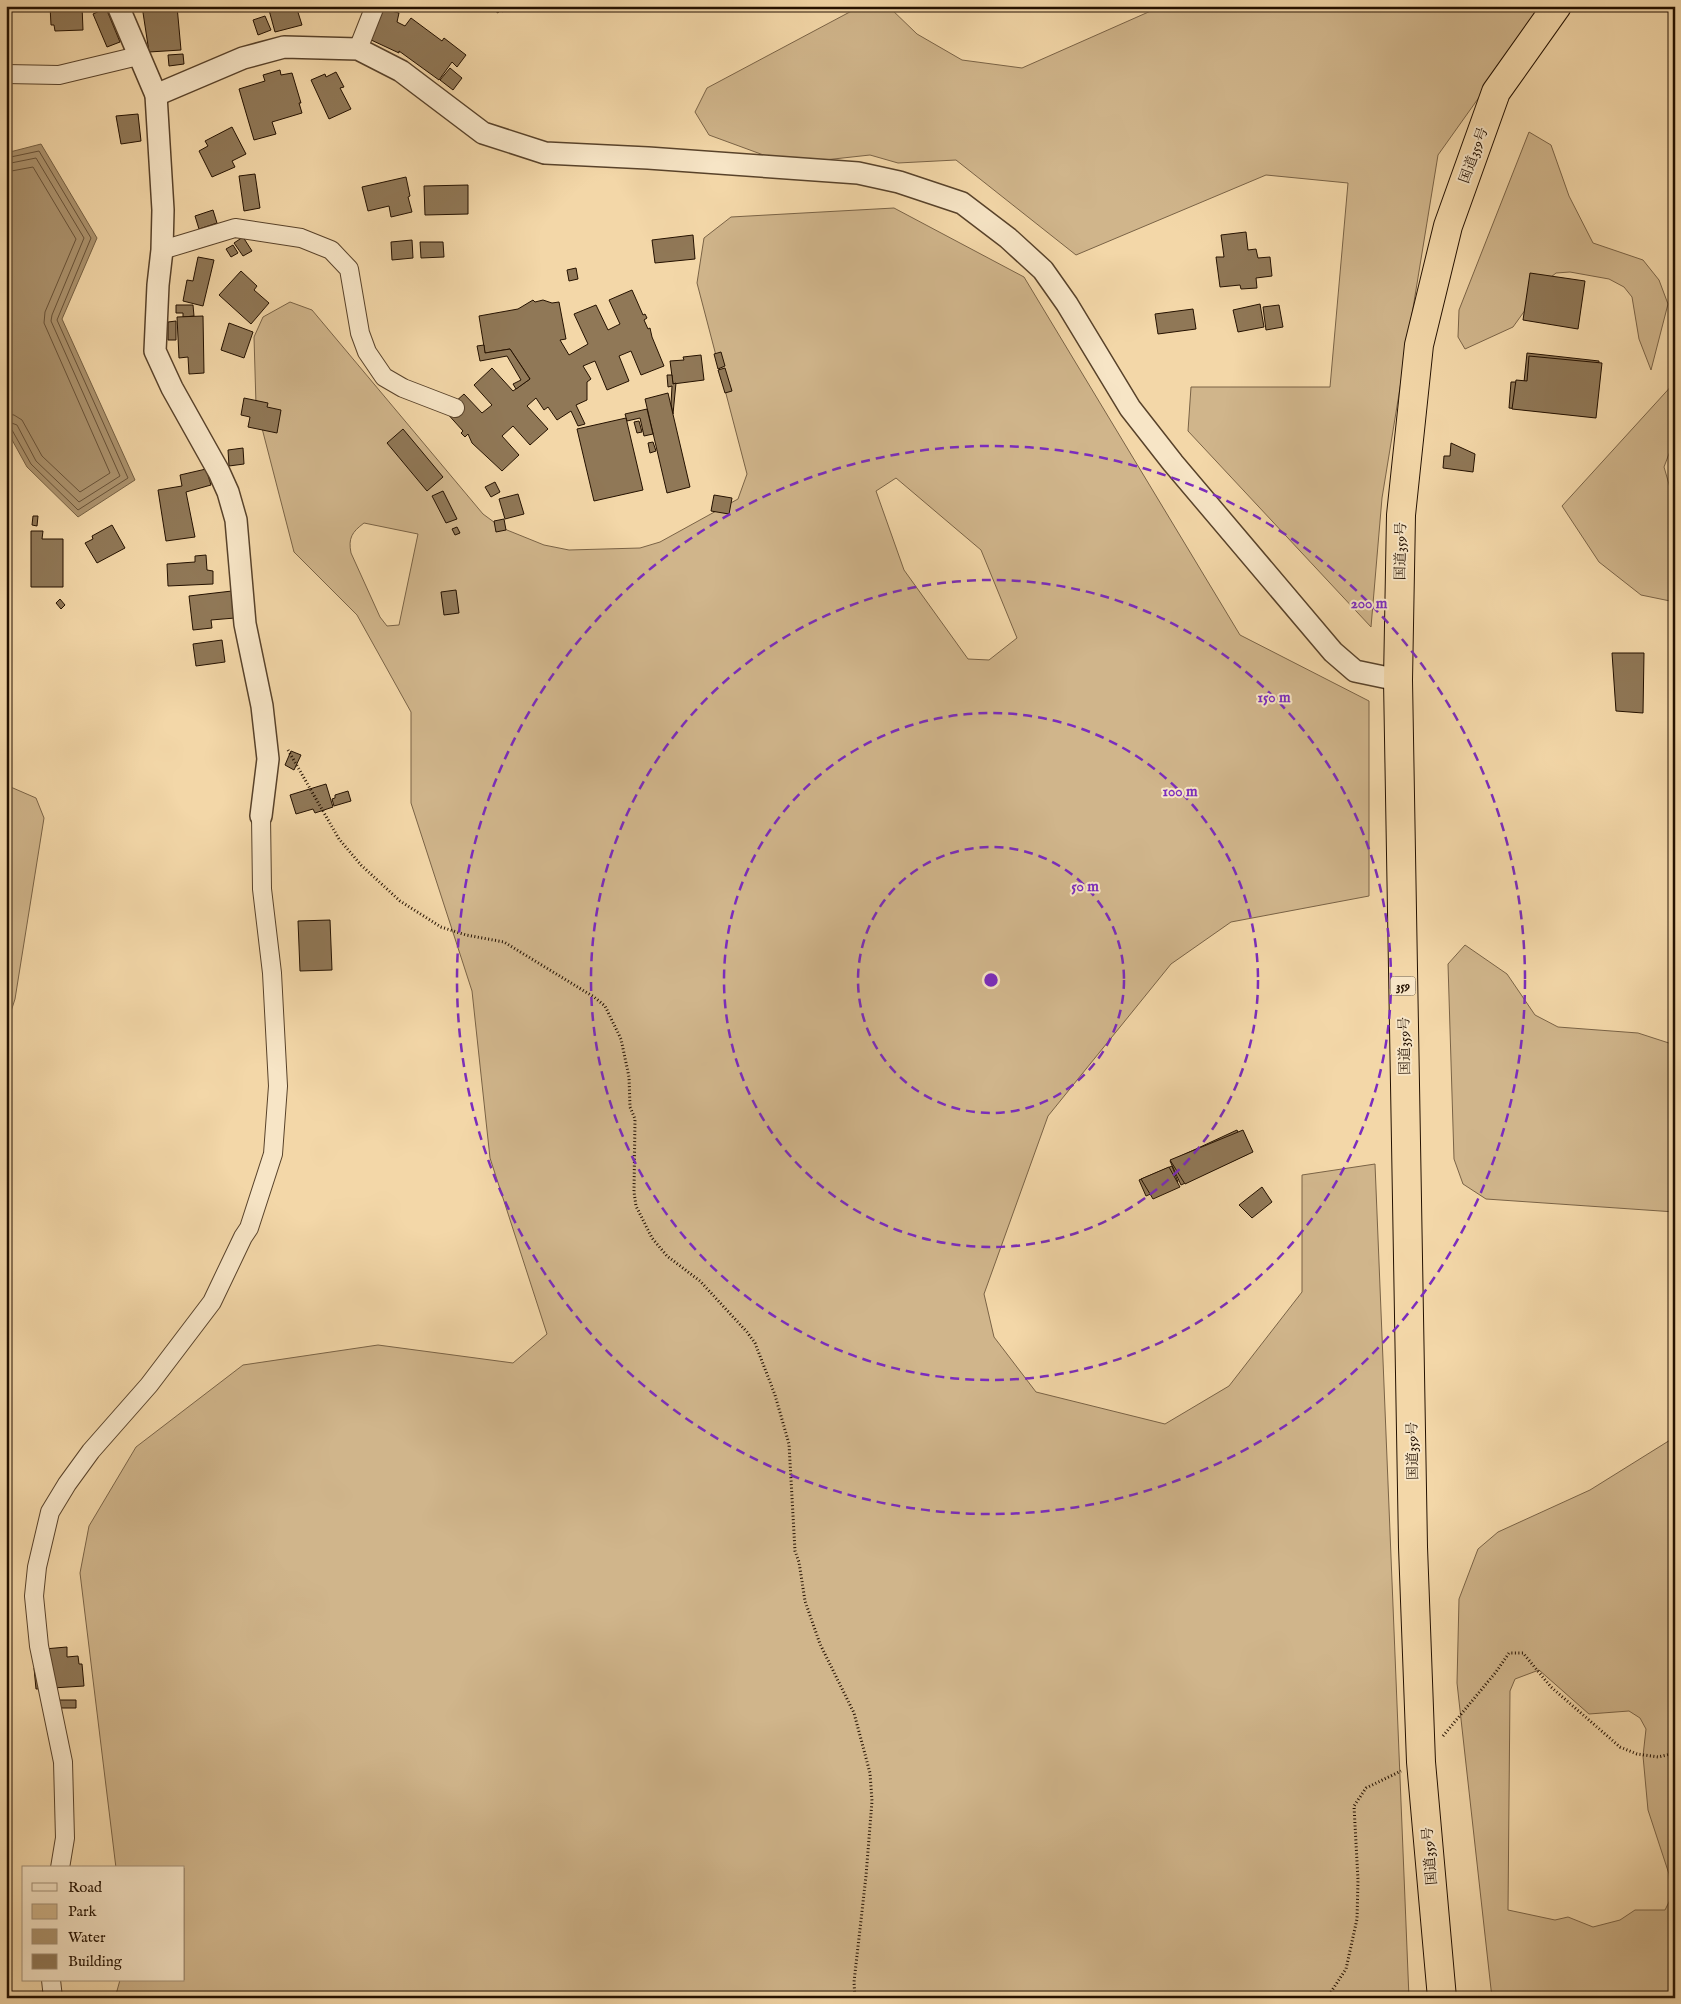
<svg xmlns="http://www.w3.org/2000/svg" width="1681" height="2004" viewBox="0 0 1681 2004" font-family="'IM FELL English','Noto Serif JP',serif">
<style>
.green{fill:#d0b58b;stroke:#7a6346;fill-rule:evenodd}
.water{fill:#ad946f;stroke:#766043}
.lines{fill:none;stroke-linecap:round;stroke-linejoin:round}
.shore{stroke:#685238;stroke-width:1}
.building{fill:#907857;stroke:#241100}
.minor-casing{stroke:#58422a;stroke-width:20}
.tertiary-casing{stroke:#58422a;stroke-width:24}
.trunk-casing{stroke:#241100;stroke-width:30}
.path{stroke:#241100;stroke-width:3;stroke-dasharray:1 2.5;stroke-linecap:butt}
.minor{stroke:#f7e5c6;stroke-width:18}
.tertiary{stroke:#f7e5c6;stroke-width:21}
.trunk{stroke:#f3d7a8;stroke-width:28}
.ring{fill:none;stroke:#7b2cbf;stroke-width:2.5;stroke-dasharray:9 6}
.labels{text-anchor:middle;stroke-width:4;stroke-linejoin:round;paint-order:stroke}
.shield{fill:#f7e5c6;stroke:#63513b;stroke-width:1}
.shield-label{font-size:12px;font-weight:bold;fill:#241100}
.street-label{font-size:14px;fill:#241100;stroke:#f7e5c6}
.centre{fill:#7b2cbf;stroke:#f7e5c6;stroke-width:2.5}
.ring-label{font-size:15px;text-anchor:middle;font-weight:bold;fill:#7b2cbf;stroke:#f7e5c6;stroke-width:4;stroke-linejoin:round;paint-order:stroke}
</style>
<rect width="100%" height="100%" fill="#f3d7a8"/>
<filter id="stains"><feTurbulence type="fractalNoise" baseFrequency=".004" numOctaves="4"/><feColorMatrix values="0 0 0 0 .2 0 0 0 0 .09 0 0 0 0 .02 0 0 0 .5 -.17"/></filter>
<radialGradient id="worn" r=".72"><stop offset=".6" stop-color="#630" stop-opacity="0"/><stop offset="1" stop-color="#630" stop-opacity=".3"/></radialGradient>
<g class="green">
<path d="M861,6H888L917,34L962,60L1022,68L1162,6H1544L1438,155L1382,498L1371,627L1188,431L1191,387H1330L1348,183L1266,175L1076,255L956,160L898,163L870,155L788,164L709,135L695,112L707,88Z"/>
<path d="M1529,132L1551,145L1569,196L1593,243L1643,260L1659,280L1668,304L1651,370L1639,339L1632,297L1624,287L1609,279L1570,272L1556,273L1546,281L1513,327L1465,349L1458,337L1459,310Z"/>
<path d="M894,208L1024,277L1240,635L1369,701V896L1231,922L1171,964L1048,1116L984,1294L994,1337L1036,1392L1165,1424L1229,1386L1302,1292V1175L1375,1164L1409,1998H115L120,1980H184V1868H116L80,1573L89,1526L136,1447L243,1365L378,1345L513,1363L547,1334L490,1158L472,991L411,803V712L357,615L294,552L256,405L254,337L263,317L290,302L312,310L483,514L502,528L544,545L569,550L640,548L660,542L738,499L747,474L697,283L704,238L731,217ZM896,478L981,550L1017,638L989,660L968,659L904,570L876,491ZM364,523L418,534L399,625L387,626L380,617L351,553C348,538 352,532 364,523Z"/>
<path d="M1675,382V438L1664,467L1675,505V602L1641,595L1599,562L1562,506Z"/>
<path d="M6,785L36,798L44,818L15,999L6,1027Z"/>
<path d="M1465,945L1507,974L1535,1015L1558,1027L1638,1033L1675,1045V1212L1486,1199L1463,1184L1454,1159L1448,964Z"/>
<path d="M1675,1437V1998H1492L1457,1683L1459,1599L1478,1549L1498,1532L1590,1490ZM1539,1670L1589,1714L1629,1711L1640,1718L1646,1729L1643,1756L1648,1810L1669,1874L1671,1898L1665,1910H1635L1620,1920L1593,1927L1568,1917L1555,1920L1508,1910L1510,1691L1515,1679Z"/>
</g>
<path class="water" d="M41,144L97,238L62,319L135,480L78,517L27,467L6,429V153Z"/>
<g class="lines">
<g class="shore">
<path d="M6,158L39,151L91,238L57,320L128,478L78,510L31,464L12,430L6,428"/>
<path d="M6,164L36,158L84,238L52,315L51,321L120,476L79,502L36,461L17,425L6,421"/>
<path d="M6,172L33,167L76,239L45,312L44,323L110,473L80,492L42,456L22,420L14,415L6,414"/>
</g>
</g>
<g class="building">
<path d="M50,6H82L83,30L55,31L54,25H51Z"/>
<path d="M142,6H177L181,50L149,52Z"/>
<path d="M284,6H296L302,25L275,32L269,10Z"/>
<path d="M488,6H507L503,12L500,10L498,13Z"/>
<path d="M376,7L399,13L397,22L405,26L411,18L442,41L444,38L466,55L457,67L452,62L439,80L399,51V53L369,39Z"/>
<path d="M106,8L120,42L107,47L93,14Z"/>
<path d="M265,16L271,30L258,35L253,20Z"/>
<path d="M183,54L184,64L169,66L168,55Z"/>
<path d="M450,68L462,78L453,90L440,80Z"/>
<path d="M280,70L281,75L292,73L301,103H299L302,113L272,122L276,134L254,140L239,89L265,81L263,75Z"/>
<path d="M336,72L344,87L340,88L351,109L329,119L311,80L325,74L326,77Z"/>
<path d="M138,114L141,141L121,144L116,116Z"/>
<path d="M232,127L246,154L232,161L235,167L212,177L199,151L208,146L205,141Z"/>
<path d="M255,174L260,208L244,211L239,176Z"/>
<path d="M406,177L410,196L408,197L412,212L391,217L389,206L368,211L362,187Z"/>
<path d="M468,185V214L425,215L424,186Z"/>
<path d="M213,210L217,223L199,229L195,216Z"/>
<path d="M1246,232L1248,250L1256,249L1258,258L1270,257L1272,276L1256,278L1257,288L1241,289L1240,285L1220,287L1216,257H1224L1221,235Z"/>
<path d="M693,235L695,259L655,263L652,240Z"/>
<path d="M243,237L252,251L243,256L234,243Z"/>
<path d="M412,240L413,258L392,260L391,242Z"/>
<path d="M420,242H443L444,257L421,258Z"/>
<path d="M233,245L238,253L231,257L226,249Z"/>
<path d="M198,257L214,260L203,306L183,301L187,280L193,281Z"/>
<path d="M576,268L578,279L569,281L567,270Z"/>
<path d="M241,271L257,286L254,290L269,303L251,324L219,295Z"/>
<path d="M1530,273L1585,281L1578,329L1523,320Z"/>
<path d="M632,290L643,315L645,314L647,318L644,320L648,329L650,328L652,337L664,366L641,375L631,351L619,356L629,381L607,390L595,361L583,366L591,379L587,382V400L576,405L585,424L578,426L571,411L557,420L548,407L544,410L536,398L527,406L548,429L530,445L513,426L502,436L519,455L502,471L472,443L468,434L465,437L461,433L463,431L445,411L464,394L482,413L492,405L474,385L492,368L513,391L530,379L510,349L485,353L479,316L518,309L533,300L535,302L543,300L552,303L559,302L566,339L560,340L569,355L588,344L574,314L596,305L608,330L620,324L609,300Z"/>
<path d="M1260,304L1264,327L1238,332L1233,310Z"/>
<path d="M176,305H193L194,316L183,317V313H176Z"/>
<path d="M1279,305L1283,327L1266,330L1263,307Z"/>
<path d="M1193,309L1196,329L1158,334L1155,314Z"/>
<path d="M203,316L204,373L189,374L188,357L179,358L177,317Z"/>
<path d="M176,321V340H168V322Z"/>
<path d="M229,323L253,332L244,358L221,350Z"/>
<path d="M484,345L485,353L510,349L530,379L516,389L513,384L521,380L507,356L480,361L477,346Z"/>
<path d="M721,352L725,366L718,369L714,354Z"/>
<path d="M1527,353L1599,361L1593,417L1509,408L1511,382H1524Z"/>
<path d="M701,355L704,380L673,384L670,361L684,360L683,357Z"/>
<path d="M1529,356L1602,363L1596,418L1512,409L1516,380L1527,381Z"/>
<path d="M725,368L732,391L725,393L718,370Z"/>
<path d="M667,375H672L673,384L676,383L673,414L671,404L672,386L668,387Z"/>
<path d="M668,393L690,487L667,493L645,399Z"/>
<path d="M244,398L268,403L267,407L281,410L277,433L248,427L250,417L241,415Z"/>
<path d="M647,409L653,434L644,436L640,418L627,421L625,414Z"/>
<path d="M626,418L643,490L594,501L577,429Z"/>
<path d="M639,421L642,432L637,433L634,422Z"/>
<path d="M403,429L443,477L427,491L387,443Z"/>
<path d="M653,442L656,451L650,453L648,443Z"/>
<path d="M1451,443L1475,454L1473,472L1443,468L1444,456H1450Z"/>
<path d="M243,448L244,464L229,466L228,450Z"/>
<path d="M206,469L211,485L186,492L195,537L166,541L158,490L182,486L180,475Z"/>
<path d="M495,482L500,492L491,497L485,487Z"/>
<path d="M443,491L457,519L446,523L432,496Z"/>
<path d="M518,494L524,514L505,519L499,499Z"/>
<path d="M714,495L732,498L729,514L711,511Z"/>
<path d="M33,516H38L37,526L32,525Z"/>
<path d="M504,519L506,530L496,532L494,521Z"/>
<path d="M112,525L125,548L97,563L85,543L93,539L92,536Z"/>
<path d="M457,527L460,533L455,535L452,529Z"/>
<path d="M31,531H43L42,539H63V587H31Z"/>
<path d="M206,555L207,570L213,571V584L168,586L167,564L195,562V556Z"/>
<path d="M456,590L459,613L444,615L441,592Z"/>
<path d="M232,591L235,618L211,620L212,628L193,630L189,596Z"/>
<path d="M60,599L65,605L61,609L56,603Z"/>
<path d="M222,640L225,662L196,666L193,644Z"/>
<path d="M1612,653H1644L1643,713L1616,711Z"/>
<path d="M291,751L301,755L294,770L285,765Z"/>
<path d="M326,784L333,807L315,813L313,809L296,814L290,795Z"/>
<path d="M348,791L351,801L334,806L332,799L335,798V795Z"/>
<path d="M330,920L332,970L300,971L298,921Z"/>
<path d="M1237,1130L1248,1154L1181,1185L1170,1161Z"/>
<path d="M1243,1130L1253,1152L1185,1184L1170,1160Z"/>
<path d="M1172,1166L1178,1182L1146,1196L1139,1180Z"/>
<path d="M1169,1167L1180,1187L1153,1199L1141,1179Z"/>
<path d="M1262,1187L1272,1202L1252,1218L1239,1205Z"/>
<path d="M67,1647V1657L78,1656L79,1664H82L84,1686L36,1689L34,1668L45,1667L44,1649Z"/>
<path d="M57,1700H76V1708H56Z"/>
</g>
<g class="lines">
<defs>
<g id="minor">
<path d="M358,49L375,6"/>
<path d="M6,74L59,75L138,56"/>
<path d="M162,250L235,228L301,238L331,250L349,269L360,333L367,352L384,377L403,388L455,408"/>
<path d="M60,1868L65,1838L63,1762L39,1646L34,1596L37,1567L50,1512L67,1484L91,1451L149,1385L212,1302L243,1237L249,1228L273,1154L278,1086L272,973L262,889L261,816"/>
<path d="M51,1980L53,1998"/>
</g>
<g id="tertiary">
<path d="M118,6L156,95L163,210L162,250L158,285L155,351L172,388L219,472L228,492L236,520L245,624L262,706L268,759L261,816"/>
<path d="M156,95L243,58L284,47L358,49L401,71L483,133L545,153L648,158L858,173L899,182L962,203L1008,238L1043,270L1067,304L1130,408L1173,463L1333,652L1355,671L1398,680"/>
</g>
<path id="trunk" d="M1442,1998L1421,1762L1413,1547L1398,680L1401,515L1419,345L1448,226L1496,92L1557,6"/>
</defs>
<use href="#minor" class="minor-casing"/>
<use href="#tertiary" class="tertiary-casing"/>
<use href="#trunk" class="trunk-casing"/>
<g class="path">
<path d="M288,750L339,839L361,865L400,901L441,927L466,935L504,942L594,997L605,1006L621,1039L629,1077L630,1107L635,1119L634,1192L636,1206L652,1238L667,1256L700,1281L747,1332L755,1343L775,1395L789,1444L795,1551L799,1562L805,1601L820,1644L854,1713L870,1773L872,1801L866,1876L854,1982L855,1998"/>
<path d="M1443,1736L1496,1672L1509,1653H1523L1551,1687L1620,1747L1637,1754L1658,1757L1675,1753"/>
<path d="M1327,1998L1346,1969L1357,1919L1358,1880L1354,1806L1366,1788L1401,1771"/>
</g>
<use href="#minor" class="minor"/>
<use href="#tertiary" class="tertiary"/>
<use href="#trunk" class="trunk"/>
</g>
<g class="ring">
<circle cx="991" cy="980" r="133"/>
<circle cx="991" cy="980" r="267"/>
<circle cx="991" cy="980" r="400"/>
<circle cx="991" cy="980" r="534"/>
</g>
<g class="labels">
<rect class="shield" x="1390.5" y="976.5" width="25" height="19" rx="4"/>
<g class="shield-label">
<text x="1403" y="990">359</text>
</g>
<g class="street-label">
<text transform="translate(1473 155) rotate(-70)" y="5">国道359号</text>
<text transform="translate(1400 551) rotate(-89)" y="5">国道359号</text>
<text transform="translate(1404 1046) rotate(-91)" y="5">国道359号</text>
<text transform="translate(1412 1451) rotate(-91)" y="5">国道359号</text>
<text transform="translate(1429 1856) rotate(-95)" y="5">国道359号</text>
</g>
</g>
<circle cx="991" cy="980" r="8" class="centre"/>
<g class="ring-label">
<text x="1369" y="608">200 m</text>
<text x="1274" y="702">150 m</text>
<text x="1180" y="796">100 m</text>
<text x="1085" y="891">50 m</text>
</g>
<rect width="1681" height="2004" fill="none" stroke="#f3d7a8" stroke-width="25"/>
<rect x="8" y="8" width="1666" height="1989" fill="none" stroke="#241100" stroke-width="2.5"/>
<rect x="12" y="12" width="1656" height="1979" fill="none" stroke="#241100"/>
<rect x="22" y="1866" width="162" height="115" fill="#f7e5c6" stroke="#a39077"/>
<rect x="32" y="1883" width="25" height="8" fill="#f7e5c6" stroke="#a39077"/>
<text x="68" y="1892" font-size="15" fill="#241100">Road</text>
<rect x="32" y="1904" width="25" height="15" fill="#d0b58b" stroke="#a39077"/>
<text x="68" y="1916" font-size="15" fill="#241100">Park</text>
<rect x="32" y="1929" width="25" height="15" fill="#ad946f" stroke="#a39077"/>
<text x="68" y="1942" font-size="15" fill="#241100">Water</text>
<rect x="32" y="1954" width="25" height="15" fill="#907857" stroke="#a39077"/>
<text x="68" y="1966" font-size="15" fill="#241100">Building</text>
<rect width="100%" height="100%" filter="url(#stains)"/>
<rect width="100%" height="100%" fill="url(#worn)"/>
</svg>
